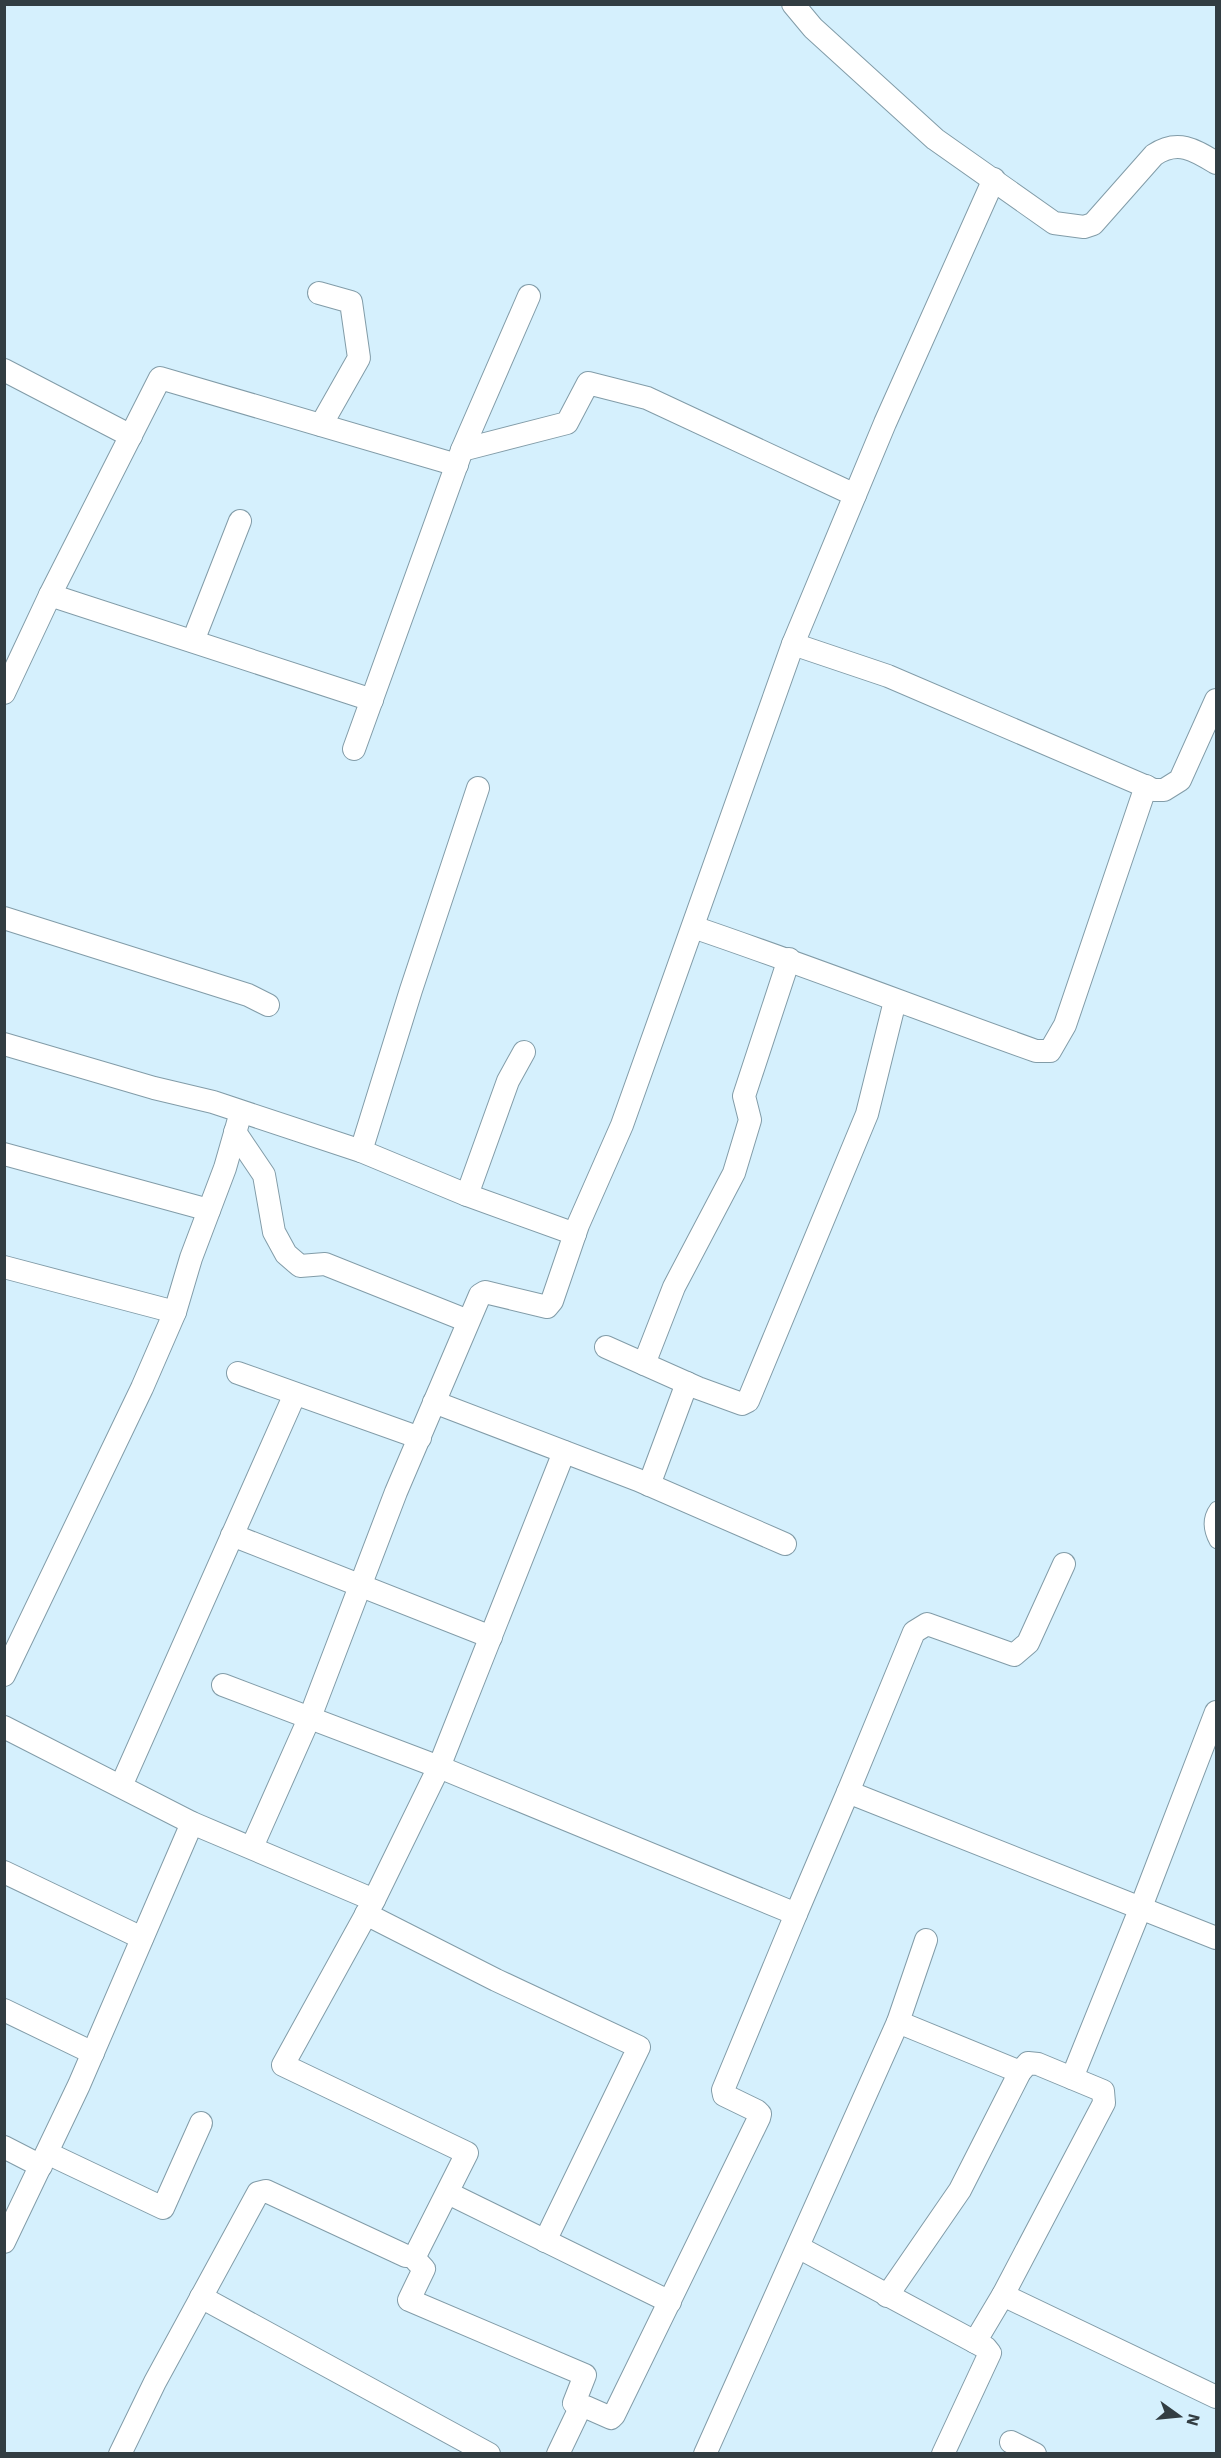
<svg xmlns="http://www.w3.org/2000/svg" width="1221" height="2458" viewBox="0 0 1221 2458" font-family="'IBM Plex Sans',sans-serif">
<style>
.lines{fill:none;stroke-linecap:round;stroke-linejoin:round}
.lane-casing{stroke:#829ca8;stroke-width:14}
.street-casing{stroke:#829ca8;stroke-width:24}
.lane{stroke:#fff;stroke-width:12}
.street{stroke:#fff;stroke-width:22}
</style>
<rect width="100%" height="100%" fill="#d5f0fd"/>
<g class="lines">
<defs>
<path id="lane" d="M1216,1508C1208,1519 1210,1531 1216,1542"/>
<g id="street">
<path d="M793,4L813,28L935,139L1054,223L1084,227L1093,224L1154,155C1178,139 1195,150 1216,163"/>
<path d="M319,293L351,302L359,358L321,425"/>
<path d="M4,370L131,436"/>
<path d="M462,450L529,296"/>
<path d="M50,595L372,700"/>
<path d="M193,641L240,521"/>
<path d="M793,644L888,676L1154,790H1164L1180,780L1216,700"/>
<path d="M4,693L50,595L160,378L457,465"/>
<path d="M354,749L462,450L567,423L588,383L647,398L855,495"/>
<path d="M478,788L411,990L361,1151L467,1195L575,1234"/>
<path d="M4,918L248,995L268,1005"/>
<path d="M693,927C808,966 921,1010 1036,1051H1050L1065,1025L1146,786"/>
<path d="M4,1044L154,1088L213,1102L361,1151"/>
<path d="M235,1132L264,1175L274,1232L286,1254L300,1266L325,1264L468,1321"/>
<path d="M4,1154L209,1210"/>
<path d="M467,1195L508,1081L524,1052"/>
<path d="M4,1267L175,1312"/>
<path d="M606,1347L698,1388L742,1404L748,1401L867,1114L895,1001"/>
<path d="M644,1364L674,1287L734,1173L750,1120L744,1096L789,959"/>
<path d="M238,1373L420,1438"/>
<path d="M434,1402L638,1480L785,1544"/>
<path d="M649,1485L687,1383"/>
<path d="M232,1535L491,1637"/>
<path d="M4,1675L142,1388L175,1312L191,1258L225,1168L241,1112"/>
<path d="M223,1685L439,1767L796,1914L848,1792L1216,1938"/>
<path d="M4,1727L192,1823L374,1900"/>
<path d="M121,1786L295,1394"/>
<path d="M848,1792L914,1632L927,1624L1014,1655L1028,1643L1064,1564"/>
<path d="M252,1847L312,1712L396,1492L480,1295L485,1292L547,1307L552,1301L578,1225L622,1125L793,644L885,423L994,179"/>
<path d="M4,1872L142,1938"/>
<path d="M366,1914L496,1980L639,2047L545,2241"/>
<path d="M4,2010L93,2053"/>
<path d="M898,2022L1020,2072"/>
<path d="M1072,2078L1141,1907L1216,1712"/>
<path d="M4,2147L41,2166"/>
<path d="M47,2153L163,2208L201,2123"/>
<path d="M448,2193L670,2302"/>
<path d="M4,2242L79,2085L192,1823"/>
<path d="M798,2247L975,2342L986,2348L990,2353L943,2454"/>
<path d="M412,2256L417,2252L467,2153L283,2065L374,1900L439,1767L564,1452"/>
<path d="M1003,2295L1216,2397"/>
<path d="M887,2296L960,2190L1020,2072L1028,2063L1038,2064L1103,2091L1104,2103L1003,2295L975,2342"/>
<path d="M201,2297L489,2454"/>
<path d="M1011,2442L1035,2454"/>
<path d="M120,2454L155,2382L258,2193L266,2191L406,2256H412L424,2269L409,2300L585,2375L574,2403L580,2408L586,2407L611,2418L614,2415L759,2118L760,2114L757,2111L724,2095L723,2090L796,1914"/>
<path d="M558,2454L580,2408"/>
<path d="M705,2454L898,2022L926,1940"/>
</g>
</defs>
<use href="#lane" class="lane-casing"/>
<use href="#street" class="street-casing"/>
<use href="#lane" class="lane"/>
<use href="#street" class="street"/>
</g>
<rect width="1221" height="2458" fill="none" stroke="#323d42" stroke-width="12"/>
<g transform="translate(1179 2416) rotate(105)" stroke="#d5f0fd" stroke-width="4.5" paint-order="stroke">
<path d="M0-4.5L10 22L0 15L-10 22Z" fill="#323d42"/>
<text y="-9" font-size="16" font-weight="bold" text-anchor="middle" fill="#323d42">N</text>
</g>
</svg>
